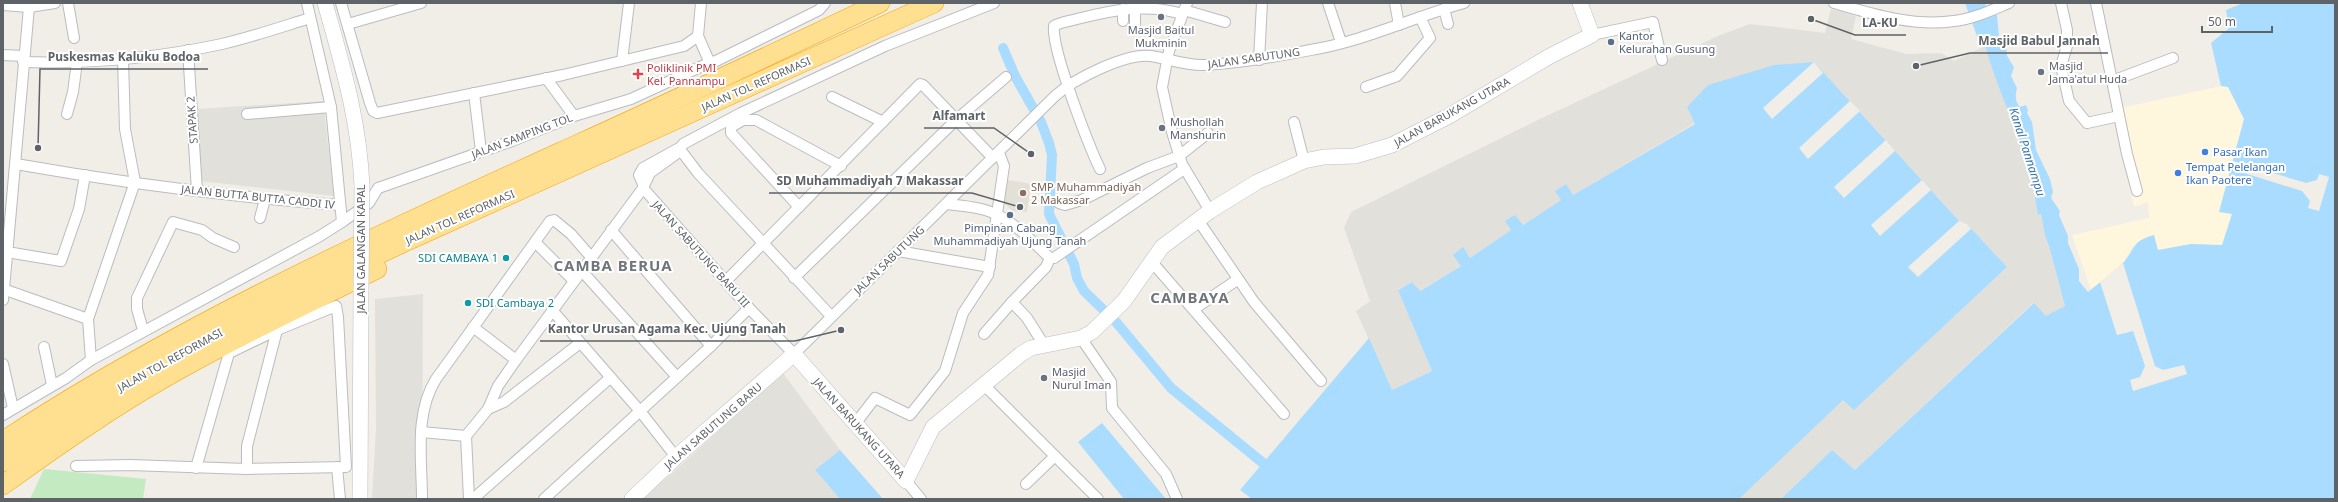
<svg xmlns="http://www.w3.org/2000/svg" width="2338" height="502" viewBox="0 0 2338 502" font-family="'Noto Sans',sans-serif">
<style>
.commercial{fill:#fff6de}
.industrial{fill:#e2e0db}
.education{fill:#e3e0d7}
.green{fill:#c3eac1}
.water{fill:#a9dcff}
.pier{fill:#f1eee7}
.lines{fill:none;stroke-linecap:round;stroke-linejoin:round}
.canal{stroke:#a9dcff;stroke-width:10}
.street-casing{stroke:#b9bcc1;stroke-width:12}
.secondary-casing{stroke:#babdc3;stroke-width:16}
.highway-casing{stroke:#f8a200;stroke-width:20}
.street{stroke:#fff;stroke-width:10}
.secondary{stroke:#fff;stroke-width:15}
.highway{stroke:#ffdf90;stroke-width:19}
.secondary-bridge-casing{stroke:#babdc3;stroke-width:16;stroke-linecap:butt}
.secondary-bridge{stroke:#fff;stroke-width:15}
.worship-dot{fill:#6b7280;stroke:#fff;stroke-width:1.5}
.service-dot{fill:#5c6f8a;stroke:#fff;stroke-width:1.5}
.health-dot{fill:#e0444e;stroke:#fff;stroke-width:1.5}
.shop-dot{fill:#3f7fe0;stroke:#fff;stroke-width:1.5}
.education-dot{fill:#8d6e63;stroke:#fff;stroke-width:1.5}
.culture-dot{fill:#0f9aa8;stroke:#fff;stroke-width:1.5}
.labels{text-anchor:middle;stroke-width:4;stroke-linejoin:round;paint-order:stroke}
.worship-label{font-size:11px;fill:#5b616d;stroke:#fff;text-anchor:start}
.service-label{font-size:11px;fill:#4e5e75;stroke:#fff;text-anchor:start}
.street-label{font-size:11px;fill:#5e6368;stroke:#fff}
.health-label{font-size:11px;fill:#be3a42;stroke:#fff;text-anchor:start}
.shop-label{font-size:11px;fill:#366cbe;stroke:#fff;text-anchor:start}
.education-label{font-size:11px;fill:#785e54;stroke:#fff;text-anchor:start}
.culture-label{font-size:11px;fill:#0d838f;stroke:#fff;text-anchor:end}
.water-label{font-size:12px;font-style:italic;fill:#3978b2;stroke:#fff}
.district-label{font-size:15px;font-weight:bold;letter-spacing:1px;fill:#6f757a;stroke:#fff}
.leader{fill:none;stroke:#5e6368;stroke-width:1.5}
.callout-dot{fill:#5e6368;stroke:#fff;stroke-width:1.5}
.callout-label{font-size:12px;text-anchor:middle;font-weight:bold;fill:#5e6368;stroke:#fff;stroke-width:4;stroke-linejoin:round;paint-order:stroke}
</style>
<rect width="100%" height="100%" fill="#f1eee7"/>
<path class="commercial" d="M2221,86L2228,87L2244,119L2219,211L2232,214L2222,246L2191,244L2158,250L2132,247L2123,263L2091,290L2072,235L2149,218L2148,202L2134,207L2120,144L2116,109Z"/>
<g class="industrial">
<path d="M1831,9L1856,16L1851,39L1906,54L1941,53L1954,61L1985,46L2008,108L2016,136L2025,155L2033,187L2038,215L2041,214L2045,236L2049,246L2065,306L2046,317L2033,303L1855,470L1832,450L1781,499H1739L1843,399L1854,409L2007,267L1967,224L1959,221L1814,62L1695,123L1573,195L1565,184L1561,200L1522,225L1515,215L1511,230L1470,258L1463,248L1461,266L1419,291L1412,282L1398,289L1432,371L1392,390L1356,311L1370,301L1344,228L1351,212L1542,118L1720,35L1750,24L1825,33Z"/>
<path d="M323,101L334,196L200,181L197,109Z"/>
<path d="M423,294L422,499H372L376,429L375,299Z"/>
<path d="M783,373L840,450L815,470L840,499H643Z"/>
</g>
<path class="education" d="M1003,179L1031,184L1027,212L1013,211L1001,201Z"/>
<path class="green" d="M44,469L146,479L143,499H30Z"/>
<g class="water">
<path d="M1965,3H1985L1988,14L1997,15L1999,37L2006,44L2007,56L2014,67L2011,76L2017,88C2015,95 2015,102 2020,107L2026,105L2028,110L2027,113L2032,122L2036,150L2050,179L2053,192L2051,198L2060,211L2059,215L2068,236V243L2079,269V281L2088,292C2099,283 2112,274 2122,264C2137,248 2130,242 2154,235L2158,250L2191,244L2222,245L2232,214L2219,212L2244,119L2228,87L2221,86L2211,43L2229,28L2226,10L2243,3H2335V499H1781L1832,450L1855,470L2034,303L2046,316L2065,306L2049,246L2045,236L2041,214L2038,215C2034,195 2032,174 2025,155C2012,119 1996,83 1985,46L1978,39Z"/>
<path d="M1814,62L1959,221L1967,224L2007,267L1854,410L1843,400L1739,499H1252L1240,490L1369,338L1392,390L1432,371L1398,290L1412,282L1420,291L1461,266L1453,255L1463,247L1470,258L1511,230L1505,221L1515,215L1523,225L1561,200L1555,191L1566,184L1573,195L1695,124L1687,107L1708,85L1774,65Z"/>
<path d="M1102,423L1166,499H1124L1078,442Z"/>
<path d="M840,450L883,499H840L815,470Z"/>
</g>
<g class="pier">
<path d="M1814,62L1823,73L1772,119L1763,108Z"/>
<path d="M1850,101L1860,111L1808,159L1799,148Z"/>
<path d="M1886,140L1895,151L1844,198L1834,187Z"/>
<path d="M2230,160L2306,183L2317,180L2319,174L2329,177L2319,211L2308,208L2310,201L2302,191L2228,168Z"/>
<path d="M1922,180L1931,190L1880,236L1871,225Z"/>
<path d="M1959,221L1967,224L1971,229L1918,277L1908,267Z"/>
<path d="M2123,263L2155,366L2163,370L2184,365L2187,374L2133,391L2130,380L2140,377L2145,366L2133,331L2117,335L2100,282Z"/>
</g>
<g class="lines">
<path class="canal" d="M1003,48L1015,76L1041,122L1049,143L1052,155L1049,214L1074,264L1077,278L1084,291L1116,322L1171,388L1263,463"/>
<defs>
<g id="street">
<path d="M68,3L74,38"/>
<path d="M341,3L370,103L373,111L377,113L563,75L684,46L698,36L701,3"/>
<path d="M1135,3V25"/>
<path d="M1187,3L1169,51L1162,87L1172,132L1182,164L1210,211"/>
<path d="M1328,3L1341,42"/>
<path d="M1395,3L1399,25"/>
<path d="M1834,3C1872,14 1914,27 1954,21C1973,19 1992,10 2009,3"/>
<path d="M2061,3L2067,30V46L2061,66L2069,101L2087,123L2119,116"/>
<path d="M2096,3L2127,154L2137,191"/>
<path d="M3,5L29,7L55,3"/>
<path d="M1123,9V21"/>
<path d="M1444,9L1448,24"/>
<path d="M1184,10L1225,22"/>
<path d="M348,24L421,3"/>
<path d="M1592,35L1653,22L1662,60"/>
<path d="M698,36L709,61L714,62L819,10L825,3"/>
<path d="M188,50L197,191"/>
<path d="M3,55L24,56"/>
<path d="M1259,60L1262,3"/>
<path d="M622,61L629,3"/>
<path d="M23,62C90,64 157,58 222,44C252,37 281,27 310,18"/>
<path d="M546,78L574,116"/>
<path d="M2112,81L2173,58"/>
<path d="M1366,87L1397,76L1430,38L1420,17"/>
<path d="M474,93L481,151"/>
<path d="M832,97L883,122"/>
<path d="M67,114L73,92L77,62"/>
<path d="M247,114L331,107"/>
<path d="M1294,122L1304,161"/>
<path d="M16,164C123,183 232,197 340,205"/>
<path d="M1100,169C1089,146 1051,49 1054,26C1060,22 1070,21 1077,19C1112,10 1147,3 1182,14"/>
<path d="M643,184L639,175L643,168L681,147L683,144L741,113L885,46L994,3"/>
<path d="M643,188L749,308L794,354L1055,96C1074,79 1125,53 1151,56C1170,59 1186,66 1205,65C1243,63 1279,56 1316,49C1366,40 1414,17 1464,3"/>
<path d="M1059,203L1065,205L1082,200L1147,168L1179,156L1208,133"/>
<path d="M947,204C963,206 983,207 998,215C1017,225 1034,243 1050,258H1054L1184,169"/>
<path d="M799,207L731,133V127L743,120H756L841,166"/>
<path d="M260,218L265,199"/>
<path d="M1198,220L1254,302L1321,381"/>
<path d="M342,222L369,203L378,188L384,186L512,141L574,116L631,99L711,62"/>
<path d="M611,230L711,346"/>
<path d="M539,246L573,280"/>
<path d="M898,251L990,267"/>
<path d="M7,252L61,261L79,209L85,175"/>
<path d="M1151,261L1284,414"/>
<path d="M581,270L677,377"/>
<path d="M794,278L957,119L1006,77"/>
<path d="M726,281L920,84L923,85L993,158"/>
<path d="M3,289L88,319"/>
<path d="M3,300L29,7"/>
<path d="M1012,302L1046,267L1050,258"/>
<path d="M1194,309L1237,280"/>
<path d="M552,310L640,411L676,457"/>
<path d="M473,327L516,360"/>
<path d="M143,330L137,309V298L173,222L202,230L213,238L234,247"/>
<path d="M984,334L1012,302L1027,318L1044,345"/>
<path d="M1081,338L1111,382L1112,408L1166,474L1177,499"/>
<path d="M44,347L52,385"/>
<path d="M91,360L88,319L135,182L125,129L123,60"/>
<path d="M3,364L13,408"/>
<path d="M983,384L1098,499"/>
<path d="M488,409L504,402L580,343"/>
<path d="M3,415L66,378L91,360L320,236L342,222L331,107L307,3"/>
<path d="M855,424L875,398L910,415L945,371L963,313L988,275L1004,166L999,153"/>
<path d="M421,432L466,436"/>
<path d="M76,466L130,465L247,469L346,467L338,317L336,306L277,330"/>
<path d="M337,467L340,499"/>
<path d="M196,468L229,353L277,330L247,446V469"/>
<path d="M906,481L921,499"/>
<path d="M1026,484L1055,456"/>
<path d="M422,499C422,460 414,414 436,379L550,221L554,220L571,234L591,257"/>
<path d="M469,499L466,436L488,409L498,386L516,360L643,188L650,173L679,152H682L698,173L831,316"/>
<path d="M473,499L610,378"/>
<path d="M544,499L711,346L749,308"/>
</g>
<g id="secondary">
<path d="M325,3C343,67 359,120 362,186"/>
<path d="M360,499L361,289"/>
<path d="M632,499L676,457L794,354L906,481L933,427L1021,354L1031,348L1081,338L1092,332L1124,301L1162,247L1210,211L1257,182L1304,161L1324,157L1355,156L1392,145L1449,116L1550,56L1592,35L1580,3"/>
</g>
<g id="highway">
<path d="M3,441C184,322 380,234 576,145C678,99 779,51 880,3"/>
<path d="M3,462L141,375L257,311L405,242L934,3"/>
<path d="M3,485C54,448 105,412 159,381C230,340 304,305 377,269"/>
</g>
</defs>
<use href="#street" class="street-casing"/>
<use href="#secondary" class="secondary-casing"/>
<use href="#highway" class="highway-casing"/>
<use href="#street" class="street"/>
<use href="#secondary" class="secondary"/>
<use href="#highway" class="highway"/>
<defs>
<path id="secondary-bridge" d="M361,289L362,186"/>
</defs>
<use href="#secondary-bridge" class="secondary-bridge-casing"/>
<use href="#secondary-bridge" class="secondary-bridge"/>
</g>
<g class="worship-dot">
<circle cx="1161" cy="17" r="4"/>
<circle cx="2041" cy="72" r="4"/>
<circle cx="1162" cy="128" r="4"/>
<circle cx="1044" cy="378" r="4"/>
</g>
<g class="service-dot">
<circle cx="1611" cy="42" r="4"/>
<circle cx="1010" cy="215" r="4"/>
</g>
<path class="health-dot" d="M636 68h4v4h4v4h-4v4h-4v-4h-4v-4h4z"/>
<g class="shop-dot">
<circle cx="2205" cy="152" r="4"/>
<circle cx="2178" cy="173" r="4"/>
</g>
<circle class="education-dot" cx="1023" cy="193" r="4"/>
<g class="culture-dot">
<circle cx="506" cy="258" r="4"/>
<circle cx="468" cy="303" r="4"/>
</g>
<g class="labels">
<g class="worship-label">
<text x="1161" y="34" text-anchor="middle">Masjid Baitul<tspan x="1161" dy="13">Mukminin</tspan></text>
<text x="2049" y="70">Masjid<tspan x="2049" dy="13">Jama'atul Huda</tspan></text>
<text x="1170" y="126">Mushollah<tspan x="1170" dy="13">Manshurin</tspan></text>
<text x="1052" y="376">Masjid<tspan x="1052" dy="13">Nurul Iman</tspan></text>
</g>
<g class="service-label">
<text x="1619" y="40">Kantor<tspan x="1619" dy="13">Kelurahan Gusung</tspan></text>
<text x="1010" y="232" text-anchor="middle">Pimpinan Cabang<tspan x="1010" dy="13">Muhammadiyah Ujung Tanah</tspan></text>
</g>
<g class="street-label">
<text transform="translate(1254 58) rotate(-8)" y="4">JALAN SABUTUNG</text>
<text transform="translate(756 84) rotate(-24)" y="4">JALAN TOL REFORMASI</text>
<text transform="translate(1452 112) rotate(-29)" y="4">JALAN BARUKANG UTARA</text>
<text transform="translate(192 120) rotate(-94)" y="4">STAPAK 2</text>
<text transform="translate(522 136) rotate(-21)" y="4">JALAN SAMPING TOL</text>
<text transform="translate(258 197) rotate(6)" y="4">JALAN BUTTA BUTTA CADDI IV</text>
<text transform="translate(460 217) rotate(-24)" y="4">JALAN TOL REFORMASI</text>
<text transform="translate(361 249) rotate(-90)" y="4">JALAN GALANGAN KAPAL</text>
<text transform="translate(701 254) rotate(48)" y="4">JALAN SABUTUNG BARU III</text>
<text transform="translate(889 260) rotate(-44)" y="4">JALAN SABUTUNG</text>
<text transform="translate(170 360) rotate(-29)" y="4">JALAN TOL REFORMASI</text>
<text transform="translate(713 426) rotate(-41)" y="4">JALAN SABUTUNG BARU</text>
<text transform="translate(859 428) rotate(48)" y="4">JALAN BARUKANG UTARA</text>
</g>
<g class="health-label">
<text x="647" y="72">Poliklinik PMI<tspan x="647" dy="13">Kel. Pannampu</tspan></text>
</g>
<g class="shop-label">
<text x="2213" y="156">Pasar Ikan</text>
<text x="2186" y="171">Tempat Pelelangan<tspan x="2186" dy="13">Ikan Paotere</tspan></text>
</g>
<g class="education-label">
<text x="1031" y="191">SMP Muhammadiyah<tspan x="1031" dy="13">2 Makassar</tspan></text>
</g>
<g class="culture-label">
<text x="498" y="262">SDI CAMBAYA 1</text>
<text x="476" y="307" text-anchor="start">SDI Cambaya 2</text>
</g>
<g class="water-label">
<text transform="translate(2027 152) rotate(72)" y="4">Kanal Pannampu</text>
</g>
<g class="district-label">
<text x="613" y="271">CAMBA BERUA</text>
<text x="1190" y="303">CAMBAYA</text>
</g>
</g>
<path class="leader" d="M1811 19L1855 35H1906M1916 66L1970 53H2108M38 148L40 69H208M1031 154L994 128H924M1020 207L972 193H769M841 330L795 341H540"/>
<g class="callout-dot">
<circle cx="1811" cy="19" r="4"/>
<circle cx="1916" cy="66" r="4"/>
<circle cx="38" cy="148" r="4"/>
<circle cx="1031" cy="154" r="4"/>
<circle cx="1020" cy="207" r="4"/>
<circle cx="841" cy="330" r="4"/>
</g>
<g class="callout-label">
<text x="1880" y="27">LA-KU</text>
<text x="2039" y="45">Masjid Babul Jannah</text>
<text x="124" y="61">Puskesmas Kaluku Bodoa</text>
<text x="959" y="120">Alfamart</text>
<text x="870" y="185">SD Muhammadiyah 7 Makassar</text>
<text x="667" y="333">Kantor Urusan Agama Kec. Ujung Tanah</text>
</g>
<rect width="2338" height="502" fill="none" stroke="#5e6368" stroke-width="8"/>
<path d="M2202 26v6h70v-6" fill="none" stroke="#5e6368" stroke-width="2"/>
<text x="2208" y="26" font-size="12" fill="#5e6368" stroke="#ffffff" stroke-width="3" paint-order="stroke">50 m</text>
</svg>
